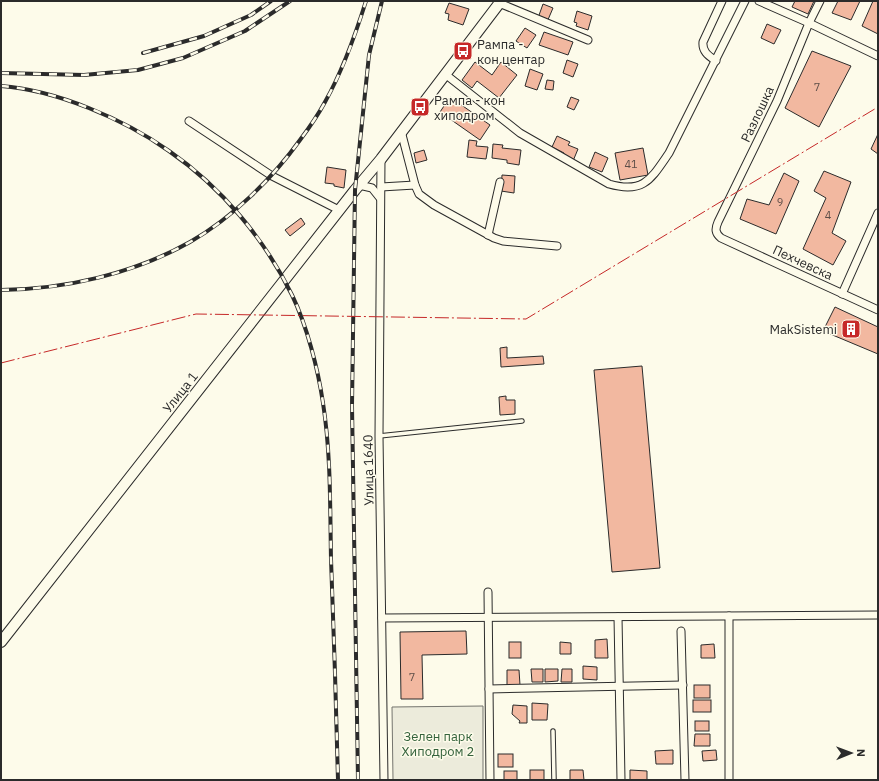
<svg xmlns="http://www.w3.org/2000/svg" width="879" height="781" viewBox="0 0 879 781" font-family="'IBM Plex Sans',sans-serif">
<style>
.green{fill:#ecebdb;stroke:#74746e}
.building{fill:#f2b8a0;stroke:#2b2b2b}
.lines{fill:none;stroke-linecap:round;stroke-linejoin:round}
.lane-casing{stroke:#2b2b2b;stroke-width:5.5}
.street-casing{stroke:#2b2b2b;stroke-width:9}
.secondary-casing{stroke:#2b2b2b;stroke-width:12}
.lane{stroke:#fdfbea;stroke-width:3.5}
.street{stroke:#fdfbea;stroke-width:7}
.secondary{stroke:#fdfbea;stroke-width:10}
.rail-casing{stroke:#2b2b2b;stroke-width:4}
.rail{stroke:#fdfbea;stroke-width:2.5;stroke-dasharray:8;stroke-linecap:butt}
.power{stroke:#c62828;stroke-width:1;stroke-dasharray:14 3 2 3;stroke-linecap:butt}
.labels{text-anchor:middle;stroke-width:3;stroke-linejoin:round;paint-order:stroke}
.number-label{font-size:11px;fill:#5d4e48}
.poi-label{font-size:13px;fill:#2b2b2b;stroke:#fdfbea;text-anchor:start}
.street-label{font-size:13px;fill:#2b2b2b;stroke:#fdfbea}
.park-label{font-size:13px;fill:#34623c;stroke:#fdfbea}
</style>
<rect width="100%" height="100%" fill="#fdfbea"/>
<path class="green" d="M483,706V780H393L392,707Z"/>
<g class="building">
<path d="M795,1H814L808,14L792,7Z"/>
<path d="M838,1H860L851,20L832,13Z"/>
<path d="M873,1H878V34L862,26Z"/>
<path d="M449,3L469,9L463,25L448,20L449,14L445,13Z"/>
<path d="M543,4L553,8L547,22L538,18Z"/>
<path d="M577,11L592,16L588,30L576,26L577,23L574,22Z"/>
<path d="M767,24L781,30L774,44L761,38Z"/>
<path d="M525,28L536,35L527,48L516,41Z"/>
<path d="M544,32L573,42L568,55L539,45Z"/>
<path d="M812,51L851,66L819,127L785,108Z"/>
<path d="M567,60L578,64L573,77L563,73Z"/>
<path d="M475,62L492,75L501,62L517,75L499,98L477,81L472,88L462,80Z"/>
<path d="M530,69L543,74L537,90L525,86Z"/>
<path d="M547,80L554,81L553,90L545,89Z"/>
<path d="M450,97L490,125L480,140L440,112Z"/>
<path d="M571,97L579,100L574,110L567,107Z"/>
<path d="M878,134V154L871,149Z"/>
<path d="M557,136L570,142L568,145L578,149L573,161L563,157L564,153L552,147Z"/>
<path d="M469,140L477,141L476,146L488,147L486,159L467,157Z"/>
<path d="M493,144L503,145L502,148L521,150L519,165L507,163V160L492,158Z"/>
<path d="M643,148L648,175L620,180L615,153Z"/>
<path d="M424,150L427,160L416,163L414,153Z"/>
<path d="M595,152L608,158L602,172L589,167Z"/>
<path d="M327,167L346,170L344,188L334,186V184L325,183Z"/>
<path d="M824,171L851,182L832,233L846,241L833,265L803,249L826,198L814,191Z"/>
<path d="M784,173L799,181L776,234L740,219L747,199L769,205Z"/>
<path d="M502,175L515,176L514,193L501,191Z"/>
<path d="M301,218L305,224L290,236L285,230Z"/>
<path d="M835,307L878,327V354L823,331Z"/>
<path d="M507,347V358L543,356L544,364L501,367L500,348Z"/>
<path d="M642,366L660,568L612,572L594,370Z"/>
<path d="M506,396V400H515V414L500,415L499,397Z"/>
<path d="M466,631L467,654L422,655L423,699H401L400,632Z"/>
<path d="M607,639L608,658H595V640Z"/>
<rect x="509" y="642" width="12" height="16"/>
<path d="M560,642L571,643V654H560Z"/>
<path d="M714,644L715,658H701V645Z"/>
<path d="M583,666L597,667V680L583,679Z"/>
<path d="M531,669H543V682H532Z"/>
<path d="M545,669H558V681L545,682Z"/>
<path d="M562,669H572V682H561Z"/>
<path d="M507,670H519L520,685H507Z"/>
<rect x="694" y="685" width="16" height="13"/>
<rect x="693" y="700" width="18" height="12"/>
<path d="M532,703L548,704L547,720H532Z"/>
<path d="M513,705L527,706V723H519L520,721L512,714Z"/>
<rect x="695" y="721" width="14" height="10"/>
<path d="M695,734H710V746H694Z"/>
<path d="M673,750V764H656L655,751Z"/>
<path d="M716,750L717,760L703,761L702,751Z"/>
<rect x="498" y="754" width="15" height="13"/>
<rect x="530" y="770" width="14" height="10"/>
<path d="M570,770H583L584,780H570Z"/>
<path d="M630,770L647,771V780H630Z"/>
<rect x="504" y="771" width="13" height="9"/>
</g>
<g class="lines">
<defs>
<g id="lane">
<path d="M379,436L522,421"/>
<path d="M553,731L554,780"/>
</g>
<g id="street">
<path d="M759,1L809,23L878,56"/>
<path d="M820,1L809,23L777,101L718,222C715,229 715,233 721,238L878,310"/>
<path d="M499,3L588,40"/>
<path d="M716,61C709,56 702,52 703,42L722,1"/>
<path d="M445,74L520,133L609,184C644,194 651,179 669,153L745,1"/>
<path d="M189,121L272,176L339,210"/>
<path d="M401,131L415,185L419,194L434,205L494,238L503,241L557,246"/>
<path d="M381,159L379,436L384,780"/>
<path d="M359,185L372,188L380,198"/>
<path d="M381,187L415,185"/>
<path d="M488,235L500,182"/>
<path d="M842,294L878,213"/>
<path d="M488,592L490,780"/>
<path d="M729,616V780"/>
<path d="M618,617L621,780"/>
<path d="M382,618L878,615"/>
<path d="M681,631L685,780"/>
<path d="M489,689L683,685"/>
</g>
<path id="secondary" d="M1,642L355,190L381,159L501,1"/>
</defs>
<use href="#lane" class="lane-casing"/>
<use href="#street" class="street-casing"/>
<use href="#secondary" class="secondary-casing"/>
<use href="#lane" class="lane"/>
<use href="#street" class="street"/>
<use href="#secondary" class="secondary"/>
<defs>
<g id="rail">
<path d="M143,53L204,36L251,15L271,1"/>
<path d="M1,73L84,75L138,70L183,58L245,31L290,1"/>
<path d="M1,86C56,90 124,119 169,151C221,187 264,238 292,295C307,326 318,369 323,403C331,454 330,507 331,559C334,633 336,706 338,780"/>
<path d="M1,290C66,289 133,274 190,242C232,218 272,179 300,140C309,128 318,115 325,102C343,70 355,36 366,1"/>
<path d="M358,780L352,406L355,190L369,55L382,1"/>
</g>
</defs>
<use href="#rail" class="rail-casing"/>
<use href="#rail" class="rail"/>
<path class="power" d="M1,363L196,314L526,319L878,107"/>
</g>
<defs>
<symbol id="bus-square" viewBox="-11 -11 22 22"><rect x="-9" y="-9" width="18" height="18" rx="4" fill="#c62828" stroke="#fdfbea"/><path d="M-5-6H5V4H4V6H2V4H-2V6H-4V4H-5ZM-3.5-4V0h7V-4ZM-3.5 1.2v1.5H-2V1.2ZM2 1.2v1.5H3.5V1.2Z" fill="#fff"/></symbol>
<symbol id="building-square" viewBox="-11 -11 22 22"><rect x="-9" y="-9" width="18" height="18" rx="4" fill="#c62828" stroke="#fdfbea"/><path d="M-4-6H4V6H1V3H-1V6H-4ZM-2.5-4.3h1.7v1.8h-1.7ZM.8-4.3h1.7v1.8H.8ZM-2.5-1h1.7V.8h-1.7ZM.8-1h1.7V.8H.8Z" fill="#fff"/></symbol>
</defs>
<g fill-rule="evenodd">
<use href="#bus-square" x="452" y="40" width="22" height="22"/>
<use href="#bus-square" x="409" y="96" width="22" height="22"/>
<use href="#building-square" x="840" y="318" width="22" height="22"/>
</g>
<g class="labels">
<g class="number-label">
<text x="817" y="91">7</text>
<text x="631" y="168">41</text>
<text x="780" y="206">9</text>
<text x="828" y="219">4</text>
<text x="412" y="681">7</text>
</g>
<g class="poi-label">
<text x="477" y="49">Рампа -<tspan x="477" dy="15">кон центар</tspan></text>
<text x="434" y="105">Рампа - кон<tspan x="434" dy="15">хиподром</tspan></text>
<text x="837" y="334" text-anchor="end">MakSistemi</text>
</g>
<g class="street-label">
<text transform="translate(757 114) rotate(-65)" y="5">Разлошка</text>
<text transform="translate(803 262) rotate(25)" y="5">Пехчевска</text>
<text transform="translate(180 392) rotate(-52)" y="5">Улица 1</text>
<text transform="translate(368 470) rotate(-91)" y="5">Улица 1640</text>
</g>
<g class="park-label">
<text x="438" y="741">Зелен парк<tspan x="438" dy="15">Хиподром 2</tspan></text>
</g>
</g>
<rect width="879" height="781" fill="none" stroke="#2b2b2b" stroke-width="4"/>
<g transform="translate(851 753) rotate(89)" stroke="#fdfbea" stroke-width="3" paint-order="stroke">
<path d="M0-3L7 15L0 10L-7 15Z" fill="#2b2b2b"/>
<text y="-6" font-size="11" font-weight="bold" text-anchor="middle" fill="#2b2b2b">N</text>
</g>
</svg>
